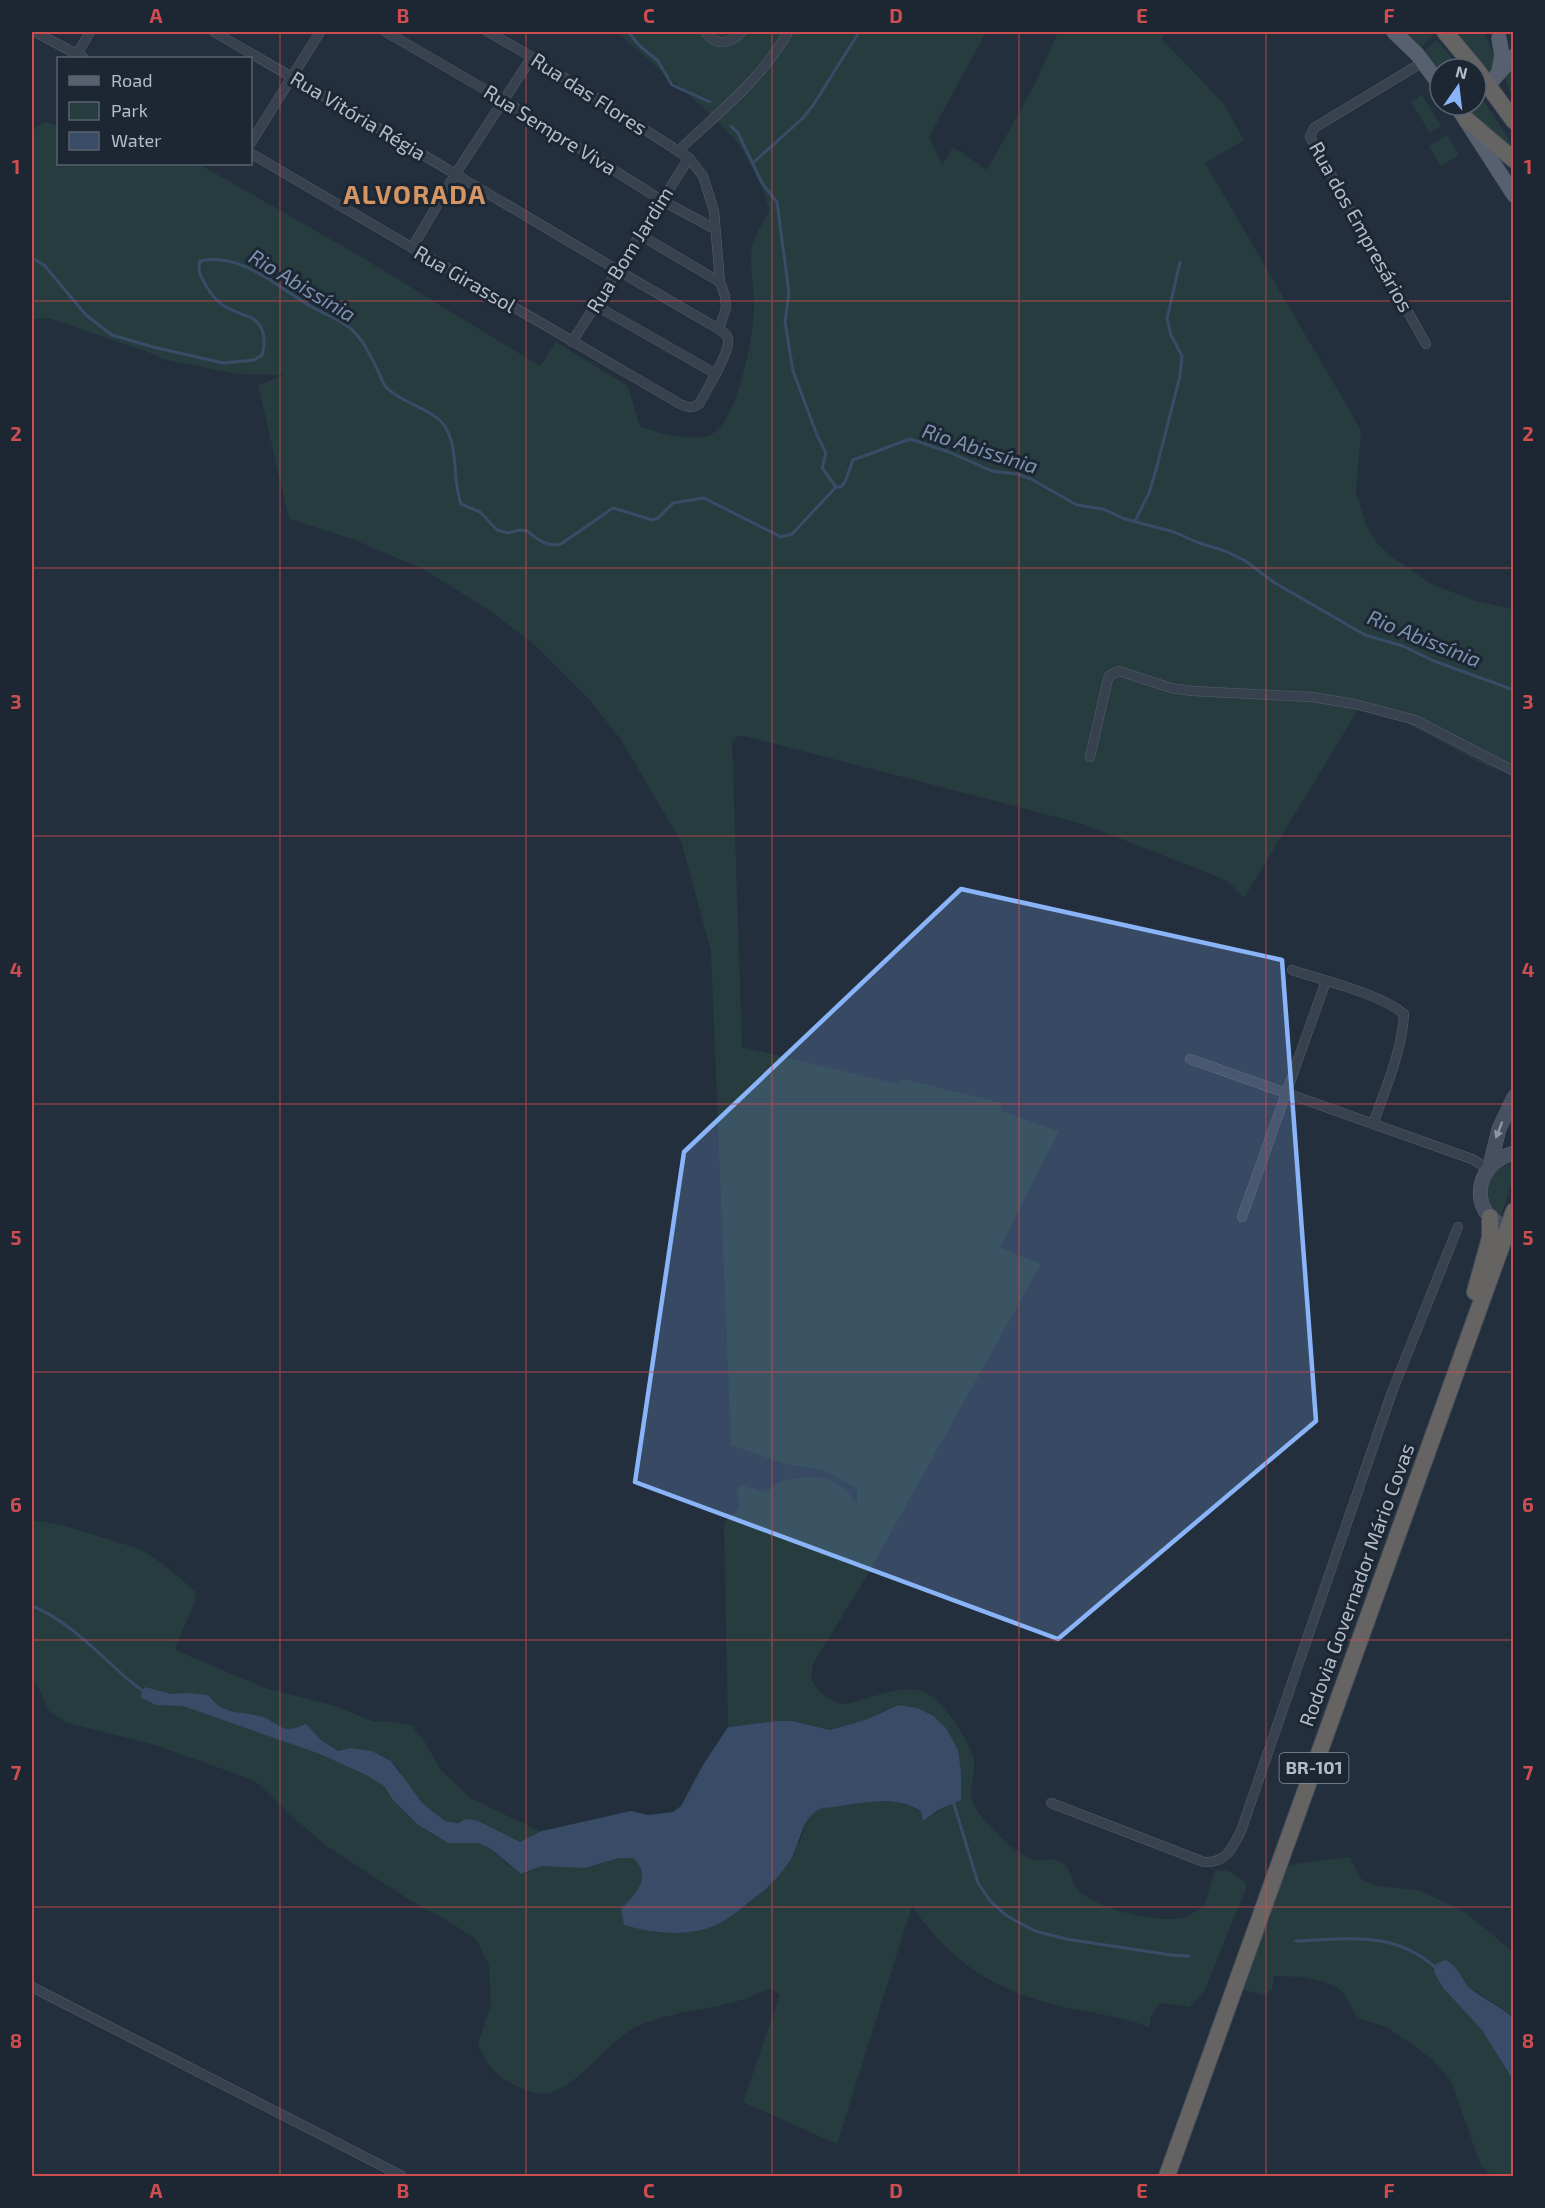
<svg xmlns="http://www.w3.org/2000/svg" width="1545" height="2208" viewBox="0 0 1545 2208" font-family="'Exo 2',sans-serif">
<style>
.green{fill:#263c3f}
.water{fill:#394c67}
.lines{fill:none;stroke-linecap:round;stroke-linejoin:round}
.stream{stroke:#394c67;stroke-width:3}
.minor-casing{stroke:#565f6c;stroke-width:10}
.secondary-casing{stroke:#565f6c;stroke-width:15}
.primary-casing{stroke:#414a57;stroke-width:16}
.trunk-casing{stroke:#434c59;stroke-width:18}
.minor{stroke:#38414e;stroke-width:9}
.secondary{stroke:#465061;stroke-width:14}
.primary{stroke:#56606e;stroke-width:15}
.trunk{stroke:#656462;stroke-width:16}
.oneway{fill:#8e96a5}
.marked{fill:#8ab4f8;fill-opacity:0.2;stroke:#8ab4f8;stroke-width:4.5;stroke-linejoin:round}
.grid{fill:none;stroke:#ce4d50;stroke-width:1.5;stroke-opacity:0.55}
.labels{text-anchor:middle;stroke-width:6;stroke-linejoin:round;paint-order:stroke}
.shield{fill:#1d2633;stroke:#878f9c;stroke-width:1.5}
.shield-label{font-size:18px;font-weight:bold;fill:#b4bcc9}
.street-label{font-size:20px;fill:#b4bcc9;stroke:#1d2633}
.water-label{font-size:21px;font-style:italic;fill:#7c92b1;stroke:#1d2633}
.district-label{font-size:26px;font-weight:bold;letter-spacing:1.5px;fill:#d59563;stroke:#1d2633}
.neatline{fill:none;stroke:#ce4d50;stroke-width:2}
.grid-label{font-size:20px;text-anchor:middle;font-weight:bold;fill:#ce4d50}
</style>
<rect width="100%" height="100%" fill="#242f3e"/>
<g class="green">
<path d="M617,32H986L929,137L942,165L953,147L987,170L1035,84L1058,32H1168L1161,38L1224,104L1244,140L1205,163L1361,430L1356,492L1367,528L1378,544L1392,557L1431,584L1476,601L1513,609V774L1488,767L1405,722L1359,708L1244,898L1228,881L1083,824L745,736H738L732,741L742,1047L897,1084L903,1079L1002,1103L1001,1111L1059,1131L1000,1248L1041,1264L866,1577L813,1664L811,1680C819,1693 829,1701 844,1704C870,1701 903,1680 928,1694C943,1702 972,1744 974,1761C976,1780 965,1790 976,1809C986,1824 1020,1860 1038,1860C1048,1860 1055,1857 1064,1864C1072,1871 1071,1881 1076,1888C1092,1908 1156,1923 1180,1918C1188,1917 1196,1911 1204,1906L1215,1870C1231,1870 1237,1874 1247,1886L1204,1992L1189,2007L1160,2003L1151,2016L1149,2027C1120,2016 1089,2013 1060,2006C994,1990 951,1963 912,1906L837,2144L743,2102L780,1995L770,1988C730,2010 684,2008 643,2024C607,2038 582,2086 548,2093C538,2095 525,2090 517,2086C496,2077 487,2064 478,2044L491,2004L489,1965L476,1939L448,1921L408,1899L327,1846L290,1815L259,1784L242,1776L152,1744L67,1723L49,1711L40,1690L32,1680V1520L62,1525L140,1549L167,1567L196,1592L194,1604L175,1648L177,1651L268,1689L335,1706L374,1722L391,1721L411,1725L425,1742L440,1769L470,1798L542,1832L520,1842L465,1819C443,1832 419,1801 407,1784C402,1777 398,1766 391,1761C377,1749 355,1747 338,1751L321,1740L306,1724C300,1726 295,1729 288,1729C279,1728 272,1720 263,1717C237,1709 229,1718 208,1695L171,1694L145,1688L156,1705H183L320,1754L366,1775L384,1786L393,1800L407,1815L417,1824L448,1843H479L491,1849L509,1866L525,1874L542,1866H593L619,1858H633C653,1878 636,1894 621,1910L624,1925C646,1931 670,1936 693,1931C735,1923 779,1882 798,1845C806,1830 804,1815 822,1808C854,1806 893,1793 921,1811L924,1820L952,1803L946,1728L935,1716L917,1708L888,1709L868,1719L830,1730L791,1721H776L728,1727L724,1523L740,1508L737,1492L740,1485L765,1492C771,1489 775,1484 781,1482C786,1479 794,1479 800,1478C826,1474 842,1482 857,1504V1488L822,1470L785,1464L731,1445L711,951L681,841L621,740L590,700L536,646L489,610L423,569L352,539L289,519L258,385L285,375L236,374L158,358L159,356L49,318L32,319V130L45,122L58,126V164H193L204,167L358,255L540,366L556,342L628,386L640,427C662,433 684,441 707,436C737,430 754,334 754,307C755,288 749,267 752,248C753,236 764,222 770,211L760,181L739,144L709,113Z"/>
<path d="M1401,32H1430L1434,36L1419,49Z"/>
<path d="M1450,32H1482C1492,44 1499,61 1487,75Z"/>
<path d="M1437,40L1461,69H1440V72L1423,52Z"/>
<path d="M1513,65V99L1508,87L1505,76Z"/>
<path d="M1422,95L1441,126L1430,133L1411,102Z"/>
<path d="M1481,97L1513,145V159L1459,105H1476V99Z"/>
<path d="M1447,135L1459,155L1441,166L1429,146Z"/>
<path d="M1513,1164V1179L1500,1219L1486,1207L1484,1189L1494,1169Z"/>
<path d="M1350,1857L1360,1878L1365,1881L1377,1886L1419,1890L1466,1913L1513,1952V2018L1506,2011L1471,1988L1464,1981L1434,1972L1443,1988L1482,2030L1513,2080V2176C1495,2176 1491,2179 1480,2163L1451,2081L1432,2059L1387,2027L1360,2019L1354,2013L1350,2003L1342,1992L1336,1987L1324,1982L1303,1977L1274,1976L1272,1990L1263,1995L1240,1989L1282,1867L1300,1863Z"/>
</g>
<g class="water">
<path d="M145,1687L171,1694L190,1693L208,1695C228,1718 237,1709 263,1717C272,1720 279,1728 288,1729C295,1729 300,1726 306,1724L321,1740L338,1751L350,1748L372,1751L391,1761L423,1804L445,1821L458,1823L465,1819L476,1820L520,1842L542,1831L631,1811L648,1815L673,1812L681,1806L703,1765L728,1727L776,1721H792L830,1730L868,1719L898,1705L917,1708L934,1716L946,1728L958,1750L961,1772V1800L938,1810L923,1821L921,1811C893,1792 854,1806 822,1808C802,1816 801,1840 792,1857C783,1873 767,1889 752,1900C742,1907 733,1916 722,1922C693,1938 655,1934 624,1925L621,1909C636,1894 653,1877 633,1858H619L585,1868L542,1866L521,1874L491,1849L479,1843H448L417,1824L393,1800L384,1786L366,1775L320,1754L183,1706L156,1705L140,1697Z"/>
<path d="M1445,1960C1457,1964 1461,1979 1470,1988C1484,2000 1501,2006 1513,2018V2080L1482,2030L1443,1988L1434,1972L1436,1964Z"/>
</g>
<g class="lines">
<g class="stream">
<path d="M628,32L640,46L658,61L672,85L710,102"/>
<path d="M731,126L738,133L762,183L777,202L789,293L785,322L793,371L817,435L826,453L822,468L836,487"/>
<path d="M754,162L803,118L814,104L859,32"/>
<path d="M32,258L44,265L86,315L112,335L153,347L223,363L254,360L262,355C266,342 265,326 252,318C227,308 219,308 205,284C201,276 197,271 200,261C240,252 275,285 307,304C320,313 339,318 351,329C363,339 371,357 378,371C380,376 383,383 386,387C400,403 435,409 446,428C459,452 452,480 461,504L480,512L497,530L508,533L520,530L527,531C537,539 547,548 561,544L613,508L653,520L658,518L673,503L704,498L781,537L792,534L836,487H841L845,482L853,460L910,439L949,452L992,471L1017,474L1031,479L1077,505L1103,509L1125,519L1174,532L1199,543L1225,551L1244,560L1275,583L1365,635L1403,646L1434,661L1514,690"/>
<path d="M1135,521L1149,493L1156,470L1180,376L1182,356L1171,335L1167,319L1180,262"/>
<path d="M32,1606C62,1618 87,1642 111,1664C122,1674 134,1686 147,1693"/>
<path d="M953,1801L978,1883L991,1902L1007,1916L1035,1931L1066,1939L1171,1955L1189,1956"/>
<path d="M1296,1941C1348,1939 1394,1930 1436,1968"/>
</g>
<defs>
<g id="minor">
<path d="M35,32L84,58"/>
<path d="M214,32C383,129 549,232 719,329C723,332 727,334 728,339C731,351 705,393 699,404C692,409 687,407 680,404L250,153"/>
<path d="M386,32L503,100L661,200L715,229"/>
<path d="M488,32L532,57L689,158L703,176L714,211L720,282L725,296L726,308L719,329"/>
<path d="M705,32C716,47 730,44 742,32"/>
<path d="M77,54L90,32"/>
<path d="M1423,62L1314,128L1310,137L1426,344"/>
<path d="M250,144L320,32"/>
<path d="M678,151C718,113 761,80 788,32"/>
<path d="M640,235L720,282"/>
<path d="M412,248L456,173L532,57"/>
<path d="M595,305L716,374"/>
<path d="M572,342L689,158"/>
<path d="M1090,757L1107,683L1109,676L1119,671L1171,688L1192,691L1312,697L1355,704L1415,720L1514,771"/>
<path d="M1292,970C1325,981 1378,993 1404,1014C1402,1052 1385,1089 1373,1124"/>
<path d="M1190,1059L1472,1159L1487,1168"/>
<path d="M1242,1217L1326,981"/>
<path d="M1051,1803L1204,1862C1227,1863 1232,1848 1241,1831L1392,1392L1458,1227"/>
<path d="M32,1987L402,2176"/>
</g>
<g id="secondary">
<path d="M1514,1153C1470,1164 1468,1221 1514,1229"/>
<path d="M1490,1165L1499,1129L1514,1097"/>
</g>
<g id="primary">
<path d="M1394,32L1417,54L1440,85"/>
<path d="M1499,71L1502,55L1499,38"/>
<path d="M1476,88L1489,84L1514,56"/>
<path d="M1456,105L1514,195"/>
</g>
<g id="trunk">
<path d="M1445,32L1476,69"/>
<path d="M1476,69L1514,121"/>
<path d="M1466,119L1514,160"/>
<path d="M1475,1292L1490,1238V1217"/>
<path d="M1167,2176L1514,1211"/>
</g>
</defs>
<use href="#minor" class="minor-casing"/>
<use href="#secondary" class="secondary-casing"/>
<use href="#primary" class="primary-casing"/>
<use href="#trunk" class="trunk-casing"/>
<use href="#minor" class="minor"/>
<use href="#secondary" class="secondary"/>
<use href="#primary" class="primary"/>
<use href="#trunk" class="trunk"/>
</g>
<defs><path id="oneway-solid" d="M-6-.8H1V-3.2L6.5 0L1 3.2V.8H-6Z" transform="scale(1.5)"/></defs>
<use class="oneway" href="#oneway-solid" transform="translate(1499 1130) rotate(111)"/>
<path class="marked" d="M961,889L1282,960L1316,1421L1058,1639L635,1482L684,1152Z"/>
<path class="grid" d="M280,32V2176M526,32V2176M772,32V2176M1019,32V2176M1266,32V2176M32,301H1514M32,568H1514M32,836H1514M32,1104H1514M32,1372H1514M32,1640H1514M32,1907H1514"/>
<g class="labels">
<rect class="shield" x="1279.5" y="1753" width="69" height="30" rx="4.5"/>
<g class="shield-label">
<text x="1314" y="1774">BR-101</text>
</g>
<g class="street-label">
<text transform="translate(589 94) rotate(33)" y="7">Rua das Flores</text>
<text transform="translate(358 116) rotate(31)" y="7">Rua Vitória Régia</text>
<text transform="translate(550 130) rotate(32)" y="7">Rua Sempre Viva</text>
<text transform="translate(1361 227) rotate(61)" y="7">Rua dos Empresários</text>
<text transform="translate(630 250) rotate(-58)" y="7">Rua Bom Jardim</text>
<text transform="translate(465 279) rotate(30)" y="7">Rua Girassol</text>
<text transform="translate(1357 1585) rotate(-70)" y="7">Rodovia Governador Mário Covas</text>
</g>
<g class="water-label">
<text transform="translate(302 286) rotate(31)" y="7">Rio Abissínia</text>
<text transform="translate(980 449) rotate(18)" y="7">Rio Abissínia</text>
<text transform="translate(1424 639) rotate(22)" y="7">Rio Abissínia</text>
</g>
<g class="district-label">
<text x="415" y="204">ALVORADA</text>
</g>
</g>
<rect width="1545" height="2208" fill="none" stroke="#1d2633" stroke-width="66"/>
<rect x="57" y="57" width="195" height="108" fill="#1d2633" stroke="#59626f" stroke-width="1.5"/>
<rect x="69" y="76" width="30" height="9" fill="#56606e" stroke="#59626f" stroke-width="1.5"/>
<text x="111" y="87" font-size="18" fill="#b4bcc9">Road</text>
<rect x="69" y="102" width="30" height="18" fill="#263c3f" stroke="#59626f" stroke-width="1.5"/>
<text x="111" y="117" font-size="18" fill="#b4bcc9">Park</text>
<rect x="69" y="132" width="30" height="18" fill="#394c67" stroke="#59626f" stroke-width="1.5"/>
<text x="111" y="147" font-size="18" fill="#b4bcc9">Water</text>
<g transform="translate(1458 87) rotate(14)"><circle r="28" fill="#1d2633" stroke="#59626f" stroke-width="1.5"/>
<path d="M0-4.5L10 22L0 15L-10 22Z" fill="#8ab4f8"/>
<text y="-9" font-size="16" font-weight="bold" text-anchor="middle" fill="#b4bcc9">N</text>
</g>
<rect x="33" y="33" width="1479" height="2142" class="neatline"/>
<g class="grid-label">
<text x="156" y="23">A</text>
<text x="403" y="23">B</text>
<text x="649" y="23">C</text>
<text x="896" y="23">D</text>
<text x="1142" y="23">E</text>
<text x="1389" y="23">F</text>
<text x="16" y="174">1</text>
<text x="1528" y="174">1</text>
<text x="16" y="441">2</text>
<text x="1528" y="441">2</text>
<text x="16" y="709">3</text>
<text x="1528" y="709">3</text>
<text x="16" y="977">4</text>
<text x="1528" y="977">4</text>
<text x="16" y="1245">5</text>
<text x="1528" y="1245">5</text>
<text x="16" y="1512">6</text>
<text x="1528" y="1512">6</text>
<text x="16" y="1780">7</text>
<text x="1528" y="1780">7</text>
<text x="16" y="2048">8</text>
<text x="1528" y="2048">8</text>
<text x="156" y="2198">A</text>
<text x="403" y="2198">B</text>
<text x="649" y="2198">C</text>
<text x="896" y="2198">D</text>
<text x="1142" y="2198">E</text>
<text x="1389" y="2198">F</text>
</g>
</svg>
